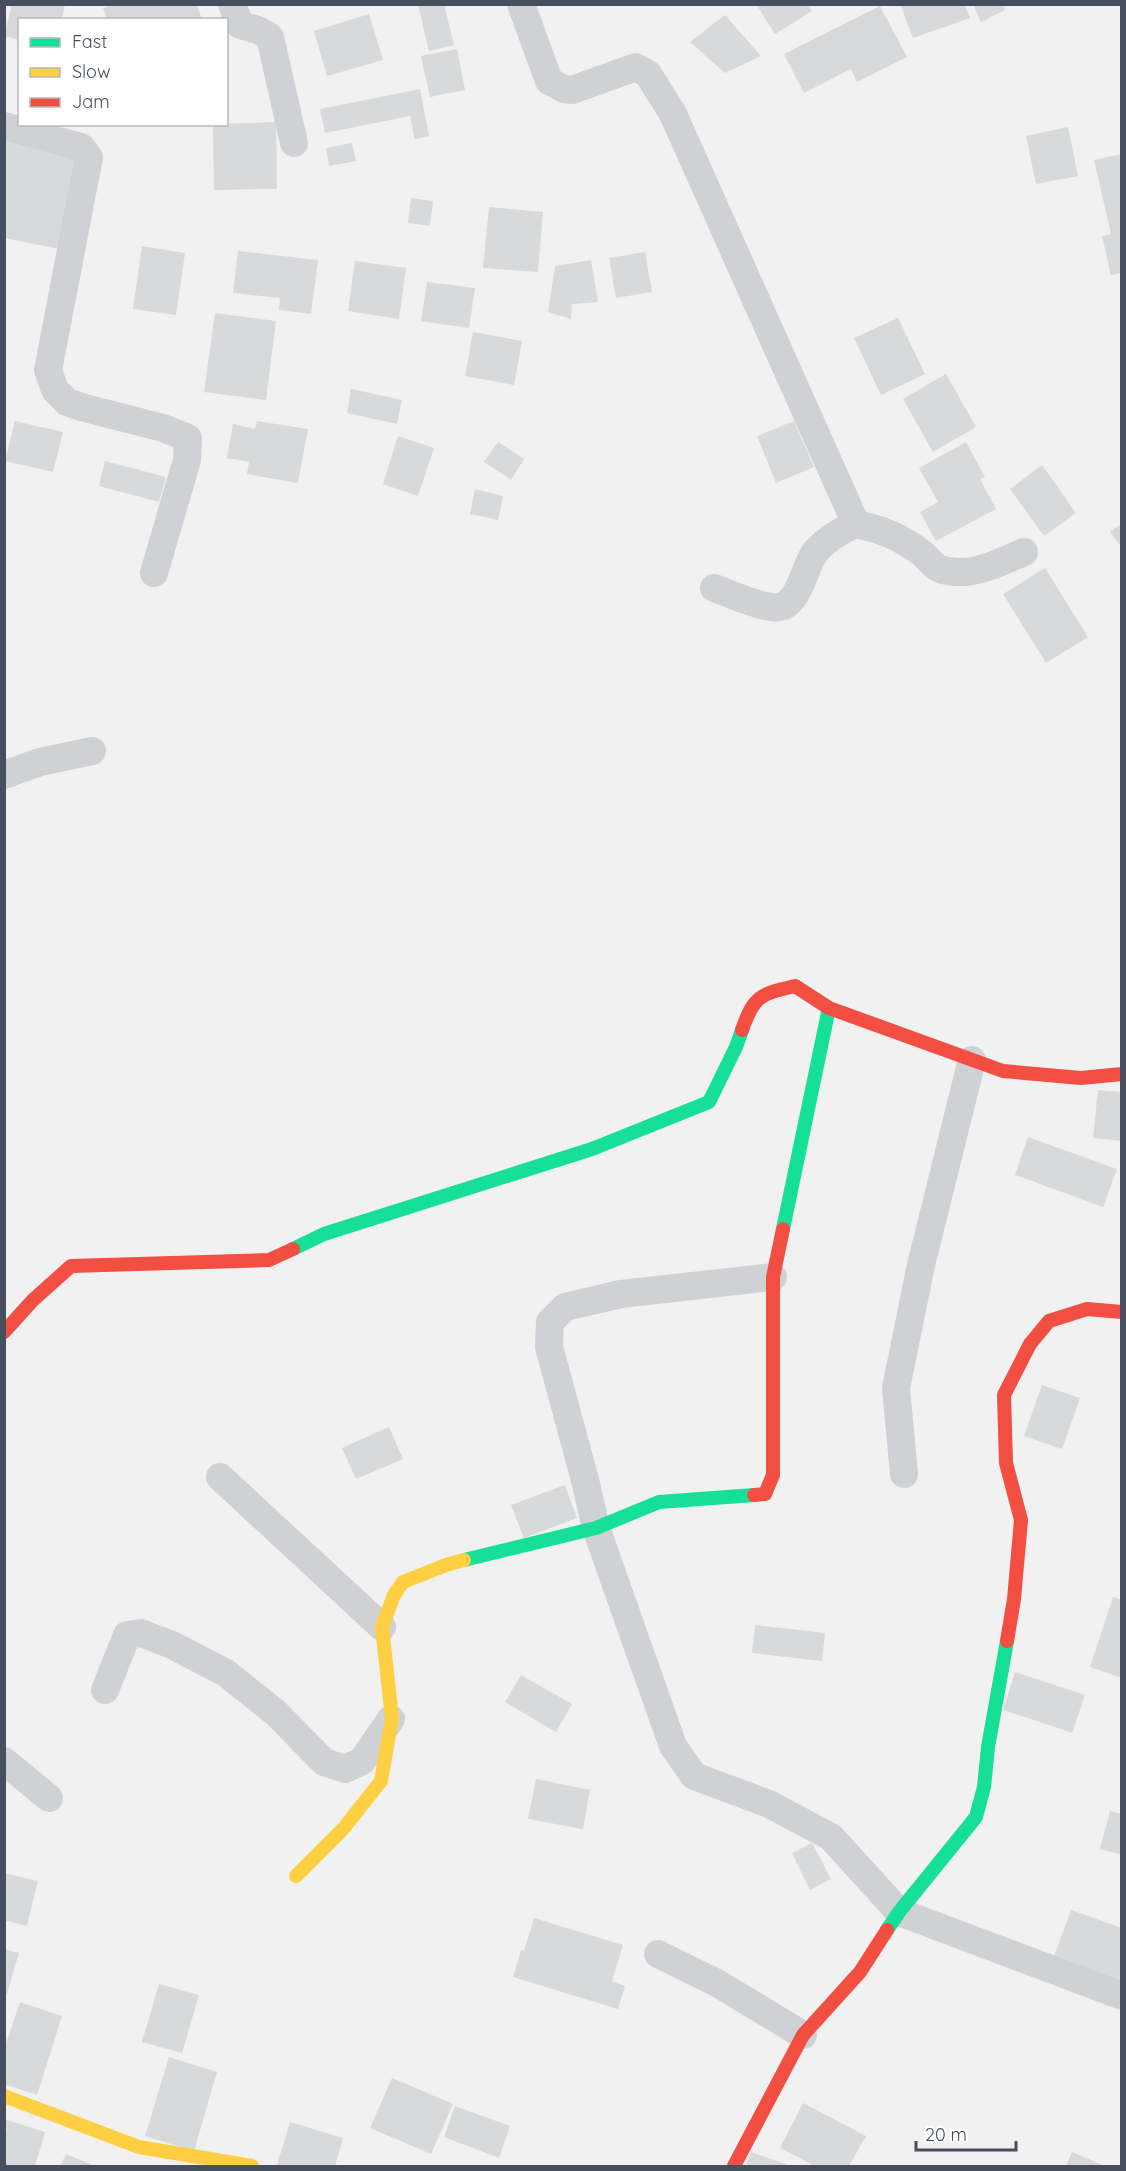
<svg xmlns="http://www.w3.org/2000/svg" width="1126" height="2171" viewBox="0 0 1126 2171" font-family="Quicksand,sans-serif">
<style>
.building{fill:#d8d9db}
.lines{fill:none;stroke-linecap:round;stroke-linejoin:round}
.street{stroke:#cfd1d4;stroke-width:28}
.fast{stroke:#16e098;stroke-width:14}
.slow{stroke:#ffcf43;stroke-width:14}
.jam{stroke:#f24e42;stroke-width:14}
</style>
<rect width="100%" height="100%" fill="#f1f1f1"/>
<g class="building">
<path d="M12,4H65L62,20H20V40L4,36Z"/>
<path d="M114,4H197L202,20H107L103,8Z"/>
<path d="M418,4H444L454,45L429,51Z"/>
<path d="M756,4H808L812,11L775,34Z"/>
<path d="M900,4H965L970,18L913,38Z"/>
<path d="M973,4H1002L1005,10L981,22Z"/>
<path d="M880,6L907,57L857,82L851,69L804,93L784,54Z"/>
<path d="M369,14L383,60L327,76L314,31Z"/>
<path d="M725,15L761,56L725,73L690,42Z"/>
<path d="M457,49L465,90L430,97L421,56Z"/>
<path d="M420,89L429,136L415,139L410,116L325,133L320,109Z"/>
<path d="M276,122L277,189L214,190L213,124Z"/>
<path d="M1068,127L1078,176L1036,184L1026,136Z"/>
<path d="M4,135L85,152L65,250L4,238Z"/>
<path d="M352,143L356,161L329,166L326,148Z"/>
<path d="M1122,154V273L1111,275L1102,236L1111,234L1094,160Z"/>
<path d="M411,198L433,201L430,226L408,223Z"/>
<path d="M489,207L543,212L538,272L483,268Z"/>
<path d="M142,246L185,253L176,315L133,309Z"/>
<path d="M238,251L318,260L311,314L279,310L280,298L233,293Z"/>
<path d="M645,252L652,292L616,298L609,258Z"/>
<path d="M591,260L598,302L572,304L571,319L548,312L555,266Z"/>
<path d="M355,261L406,268L399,319L348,311Z"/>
<path d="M427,282L475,288L469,328L421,321Z"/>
<path d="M215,313L276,321L266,400L204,392Z"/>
<path d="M898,318L925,374L881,395L854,338Z"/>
<path d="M473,332L522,341L514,385L465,376Z"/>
<path d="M946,374L976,427L933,452L903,399Z"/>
<path d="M351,389L402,400L397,424L347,413Z"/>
<path d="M15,421L63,432L53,472L5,461Z"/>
<path d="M257,421L308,429L298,483L247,474L249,462L227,458L233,424L255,429Z"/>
<path d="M794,421L814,467L776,483L757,436Z"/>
<path d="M398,436L434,448L418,496L383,484Z"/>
<path d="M498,442L524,459L511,480L484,462Z"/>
<path d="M966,442L985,477L980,479L996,509L936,541L920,512L938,502L919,468Z"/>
<path d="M105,461L166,477L159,502L99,486Z"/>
<path d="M1042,465L1076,513L1044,536L1010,489Z"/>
<path d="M475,489L503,496L498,520L470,514Z"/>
<path d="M1122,523V548L1110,532Z"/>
<path d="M1045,568L1088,637L1046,663L1003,594Z"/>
<path d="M1098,1090L1122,1092V1141L1093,1138Z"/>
<path d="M1028,1137L1117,1169L1103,1207L1015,1175Z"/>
<path d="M1042,1385L1080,1398L1062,1449L1024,1436Z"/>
<path d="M389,1427L403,1459L356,1479L342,1448Z"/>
<path d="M565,1485L577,1518L524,1538L511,1505Z"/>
<path d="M1113,1597L1122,1600V1678L1090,1667Z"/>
<path d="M755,1625L825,1633L822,1661L752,1653Z"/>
<path d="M1015,1672L1085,1695L1072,1733L1003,1710Z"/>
<path d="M521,1675L572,1704L556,1732L505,1702Z"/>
<path d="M536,1779L590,1790L583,1829L528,1819Z"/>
<path d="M1110,1811L1122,1814V1855L1100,1849Z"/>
<path d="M812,1843L831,1879L810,1890L792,1853Z"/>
<path d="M4,1873L38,1881L27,1926L4,1920Z"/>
<path d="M1071,1910L1122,1928V1987L1052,1962Z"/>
<path d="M534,1918L623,1945L612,1981L625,1986L618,2009L513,1977L521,1950L524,1951Z"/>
<path d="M4,1949L19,1953L7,1994L4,1993Z"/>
<path d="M159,1984L199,1995L182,2053L142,2042Z"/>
<path d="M20,2002L62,2016L37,2095L4,2084V2049Z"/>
<path d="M169,2057L217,2072L194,2151L145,2136Z"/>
<path d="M392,2078L453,2104L431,2154L370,2128Z"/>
<path d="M803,2103L866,2136L849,2166H815L780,2148Z"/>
<path d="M455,2106L510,2126L499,2158L444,2137Z"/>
<path d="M4,2119L45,2132L35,2166H4V2138L8,2125L4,2134Z"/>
<path d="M290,2122L343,2138L335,2166L277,2165Z"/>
<path d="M751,2152L791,2166H746Z"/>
<path d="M1072,2152L1105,2166H1066Z"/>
<path d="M66,2154L95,2166H60Z"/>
</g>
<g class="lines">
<g class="street">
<path d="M232,4L240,25L258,30L270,37L294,143"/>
<path d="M521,4L549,81L564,89L572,90L636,67L648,74L673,114L856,524C842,530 828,538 817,550C803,564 801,612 771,607C754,605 731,594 714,588"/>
<path d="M4,126L81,147L89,157L48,370L55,390L67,402L81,407L163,428L188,438L187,460L154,573"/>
<path d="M856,524C883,530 896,535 919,551C927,556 932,566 940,569C969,579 998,563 1024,552"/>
<path d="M4,775L40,762L92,751"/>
<path d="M773,1277L621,1294L565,1307L550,1322L549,1347L585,1480L596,1528L673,1746L694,1776L769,1804L831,1837L899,1912L1122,1996"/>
<path d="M904,1474L896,1388L921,1265L972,1060"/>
<path d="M220,1477L382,1627"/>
<path d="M105,1690L127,1635L141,1633L172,1645L226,1673L276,1713L324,1762L345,1769L362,1761L391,1719"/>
<path d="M4,1761L49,1798"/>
<path d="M658,1954L717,1983L803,2035"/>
</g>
<g class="fast">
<path d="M783,1229L829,1008"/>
<path d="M293,1249L324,1234L592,1149L709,1102L736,1047L742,1030"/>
<path d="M464,1560L596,1528L659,1502L754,1495"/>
<path d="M887,1930L899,1912L976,1817L984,1787L988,1747L1007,1641"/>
</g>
<g class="slow">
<path d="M296,1876L343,1829L381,1781L392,1718L382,1627L394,1595L403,1582L446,1565L464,1560"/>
<path d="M4,2096L139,2147L252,2166"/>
</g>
<g class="jam">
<path d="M742,1030C754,995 761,994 795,986L829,1008L1003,1071L1081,1078L1122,1074"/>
<path d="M4,1332L33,1300L71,1266L269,1260L293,1249"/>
<path d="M754,1495L765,1494L773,1475V1277L783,1229"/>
<path d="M1007,1641L1014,1599L1021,1520L1006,1463L1004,1395L1030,1344L1049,1321L1087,1309L1122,1312"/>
<path d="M734,2166L803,2035L860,1972L887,1930"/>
</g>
</g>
<rect width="1126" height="2171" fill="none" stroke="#474f5e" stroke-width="12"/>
<rect x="18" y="18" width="210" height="108" fill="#ffffff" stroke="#b5b9bf" stroke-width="1.5"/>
<rect x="30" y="38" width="30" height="9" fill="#16e098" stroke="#b5b9bf" stroke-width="1.5"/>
<text x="72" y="48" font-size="18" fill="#474f5e">Fast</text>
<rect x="30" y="68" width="30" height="9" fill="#ffcf43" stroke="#b5b9bf" stroke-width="1.5"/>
<text x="72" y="78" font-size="18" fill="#474f5e">Slow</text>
<rect x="30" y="98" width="30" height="9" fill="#f24e42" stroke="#b5b9bf" stroke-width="1.5"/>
<text x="72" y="108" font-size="18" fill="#474f5e">Jam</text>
<path d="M916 2141v9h100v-9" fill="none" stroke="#474f5e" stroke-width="3"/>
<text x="925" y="2141" font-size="18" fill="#474f5e" stroke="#ffffff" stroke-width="4.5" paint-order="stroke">20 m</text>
</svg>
